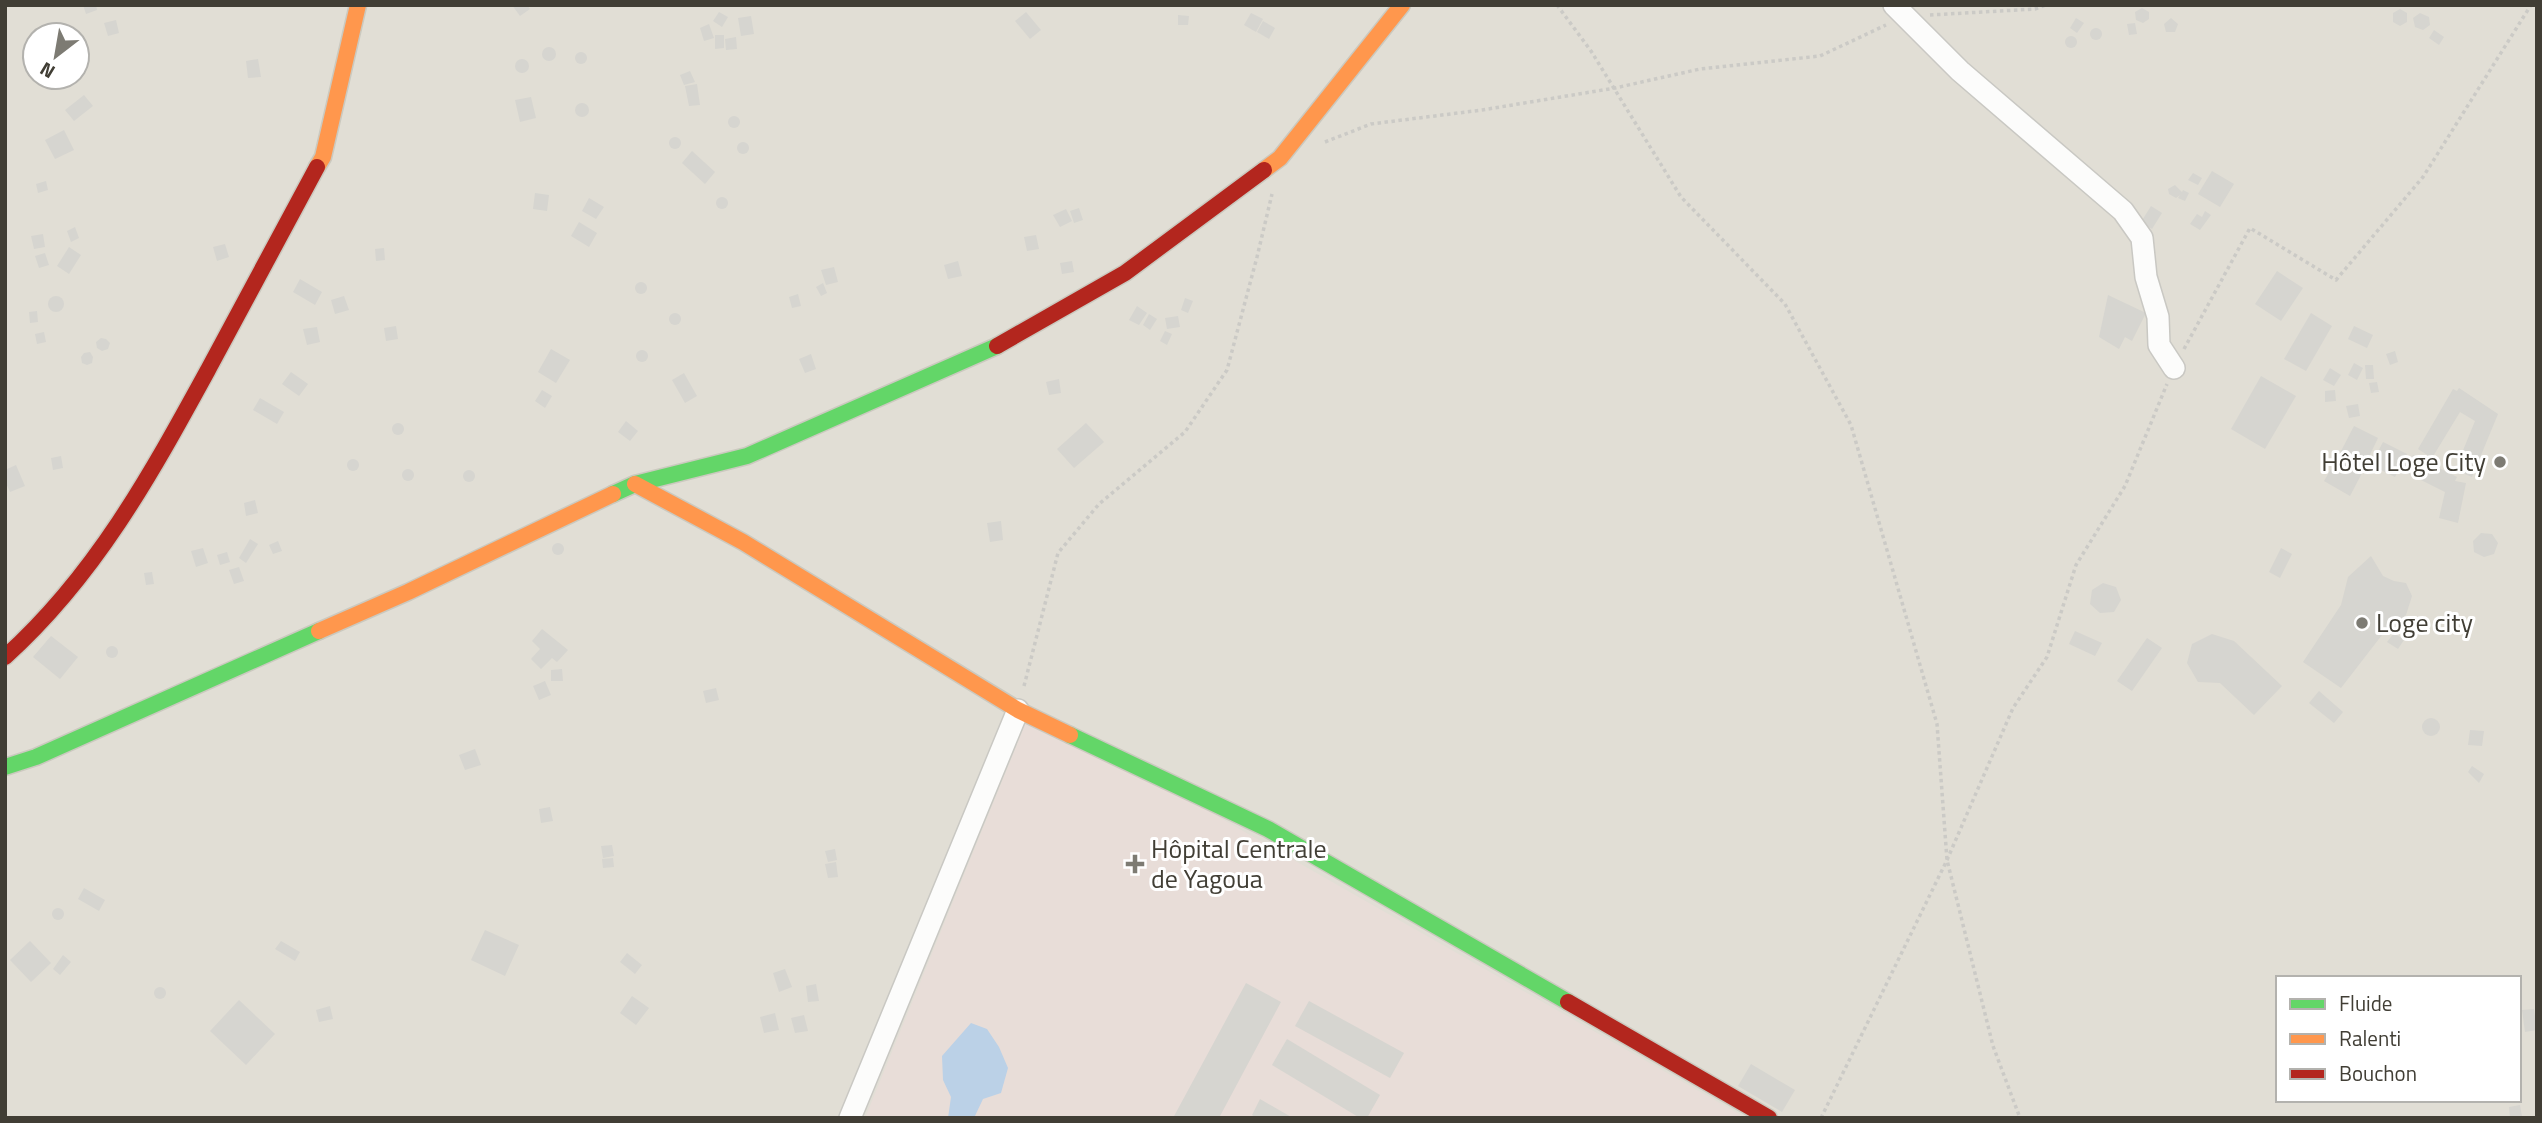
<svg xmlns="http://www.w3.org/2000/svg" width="2542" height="1123" viewBox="0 0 2542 1123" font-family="'Titillium Web',sans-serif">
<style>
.residential{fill:#e1ded5;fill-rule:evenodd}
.medical{fill:#e8ddd8}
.water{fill:#bbd1e7}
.building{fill:#d6d5d0}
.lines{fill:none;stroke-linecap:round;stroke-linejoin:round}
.street-casing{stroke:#c9c8c3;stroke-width:24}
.fast-casing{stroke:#cbc9bf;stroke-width:19}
.slow-casing{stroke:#cbc9bf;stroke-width:19}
.jam-casing{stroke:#cbc9bf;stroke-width:19}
.path{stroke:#cbcac6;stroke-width:3.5;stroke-dasharray:3.5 3.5;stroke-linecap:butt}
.street{stroke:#fcfcfb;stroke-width:21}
.fast{stroke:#63d668;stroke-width:16}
.slow{stroke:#ff974d;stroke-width:16}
.jam{stroke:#b3261e;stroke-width:16}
.poi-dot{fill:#7d7b73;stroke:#fff;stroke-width:2.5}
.labels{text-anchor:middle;stroke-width:6;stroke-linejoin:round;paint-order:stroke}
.poi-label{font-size:26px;fill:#413e35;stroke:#fff;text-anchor:start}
</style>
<rect width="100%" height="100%" fill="#edece7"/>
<path class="residential" d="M5,5H2537V1118H5ZM35,35H77V77H35ZM2278,978H2519V1100H2278Z"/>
<path class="medical" d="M1031,710L1746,1118H865Z"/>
<path class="water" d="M971,1023L987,1029L999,1047L1008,1068L1001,1093L983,1099L974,1118H948L951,1097L943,1080L942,1056Z"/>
<g class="building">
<path d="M83,5H96L97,10L86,14Z"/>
<path d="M512,5H527L530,9L520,16Z"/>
<path d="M2142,8L2149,12V19L2143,23L2136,20L2135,12Z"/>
<path d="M2400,9L2407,13V22L2400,26L2393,22V13Z"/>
<path d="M719,12L728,17L722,27L713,21Z"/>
<path d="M1026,12L1041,30L1030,39L1015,21Z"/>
<path d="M1251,13L1263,19L1256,32L1244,25Z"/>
<path d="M2420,13L2429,17L2430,25L2423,30L2415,27L2413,18Z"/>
<path d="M1178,15L1189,16L1188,25H1178Z"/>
<path d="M751,16L754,34L741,36L738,18Z"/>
<path d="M2076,18L2084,23L2077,33L2070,28Z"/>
<path d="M2171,18L2178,24L2175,32H2166L2164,24Z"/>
<path d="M116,20L119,33L108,36L104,23Z"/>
<path d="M1263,21L1275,28L1269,39L1257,32Z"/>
<path d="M2135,23L2137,34L2129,35L2127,24Z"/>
<path d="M709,24L714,38L704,41L700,28Z"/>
<circle cx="2096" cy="34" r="6"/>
<path d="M2434,30L2444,37L2439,45L2429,38Z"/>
<path d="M715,35H724V48L715,49Z"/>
<circle cx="2071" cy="42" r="6"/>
<path d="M736,37L737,49L726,50L725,39Z"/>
<circle cx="549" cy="54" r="7"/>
<circle cx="581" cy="58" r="6"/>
<path d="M258,59L261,77L248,78L246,61Z"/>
<circle cx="522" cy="66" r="7"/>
<path d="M690,71L695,82L684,85L680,75Z"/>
<path d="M697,84L700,105L689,106L685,86Z"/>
<path d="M84,95L93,106L74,121L65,110Z"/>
<path d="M531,97L536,118L520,122L515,100Z"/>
<circle cx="582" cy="110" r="7"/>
<circle cx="734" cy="122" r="6"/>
<path d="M64,130L74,150L55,159L45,140Z"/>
<circle cx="675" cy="143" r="6"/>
<circle cx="743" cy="148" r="6"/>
<path d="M692,151L715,172L705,184L682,163Z"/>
<path d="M2212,171L2234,184L2220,207L2198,194Z"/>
<path d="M2193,173L2202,178L2198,185L2188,180Z"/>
<path d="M46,181L48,190L38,193L36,184Z"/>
<path d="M2175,185L2182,192L2183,190L2189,193L2185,201L2178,198L2180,195L2176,198L2169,194L2168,189Z"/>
<path d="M535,193L549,195L547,211L533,209Z"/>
<circle cx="722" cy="203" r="6"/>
<path d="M589,198L604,207L596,219L582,211Z"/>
<path d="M2151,206L2162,213L2152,229L2141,222Z"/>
<path d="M1079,208L1083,220L1074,223L1070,211Z"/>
<path d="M1066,209L1072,221L1060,227L1053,215Z"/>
<path d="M2205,211L2211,215L2200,230L2190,224L2197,214L2202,217Z"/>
<path d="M579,222L597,233L589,247L571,236Z"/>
<path d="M75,227L79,238L71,242L67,231Z"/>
<path d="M43,234L45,247L34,249L31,236Z"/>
<path d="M1036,235L1039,249L1027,251L1024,237Z"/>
<path d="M225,244L229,257L217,261L213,247Z"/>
<path d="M69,247L81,255L69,274L57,266Z"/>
<path d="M384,248L385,260L376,261L375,249Z"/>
<path d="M45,253L49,265L39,268L35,256Z"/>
<path d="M958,261L962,276L948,279L944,265Z"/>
<path d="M1072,261L1074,272L1062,274L1060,263Z"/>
<path d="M834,267L838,282L826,285L821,270Z"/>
<path d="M2277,271L2303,288L2281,321L2255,304Z"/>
<path d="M300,279L322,292L315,305L293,292Z"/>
<circle cx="641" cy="288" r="6"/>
<path d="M823,283L827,293L821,296L816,287Z"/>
<path d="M798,294L801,306L792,308L789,297Z"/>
<path d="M2108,295L2146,313L2132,341L2125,337L2119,349L2099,337Z"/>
<path d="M344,296L349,310L335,314L331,300Z"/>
<circle cx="56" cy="304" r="8"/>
<path d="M1185,298L1193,301L1188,313L1181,310Z"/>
<path d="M1137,306L1147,313L1139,325L1129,320Z"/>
<path d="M37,311L38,322L30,323L29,312Z"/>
<circle cx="675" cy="319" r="6"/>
<path d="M2311,313L2332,326L2306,371L2284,359Z"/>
<path d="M1149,314L1157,319L1150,330L1143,325Z"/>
<path d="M1178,316L1180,327L1167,329L1165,318Z"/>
<path d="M396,326L398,339L386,341L384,328Z"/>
<path d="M2354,326L2373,335L2367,348L2348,339Z"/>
<path d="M317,327L320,342L307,345L303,329Z"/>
<path d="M1165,331L1172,334L1167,345L1160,341Z"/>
<path d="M44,332L46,342L37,344L35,334Z"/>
<path d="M101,338L106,339L110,343L108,349L102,351L97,348L96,342Z"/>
<path d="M551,349L570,360L556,383L538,372Z"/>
<circle cx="642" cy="356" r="6"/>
<path d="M2395,351L2398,362L2390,365L2386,354Z"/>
<path d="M90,352L93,357L92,363L87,365L82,363L81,357L84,353Z"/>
<path d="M811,354L816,369L805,373L799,359Z"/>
<path d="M2354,363L2363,368L2357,380L2348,375Z"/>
<path d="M2365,365H2373L2374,379H2366Z"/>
<path d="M2330,368L2341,375L2334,386L2323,380Z"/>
<path d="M291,372L308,384L299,396L282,384Z"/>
<path d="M684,373L697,396L685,403L672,380Z"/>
<path d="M2261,376L2296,396L2265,449L2231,429Z"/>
<path d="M1059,379L1061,393L1049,395L1046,382Z"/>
<path d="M2377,382L2379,392L2371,393L2369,383Z"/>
<path d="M2459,388L2498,414L2472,477L2455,470L2475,421L2460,412L2432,458L2418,449L2453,389L2457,391Z"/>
<path d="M542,390L552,396L545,408L535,401Z"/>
<path d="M2335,390L2336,401L2325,402V391Z"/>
<path d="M260,398L284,412L277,424L253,410Z"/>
<path d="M2358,404L2360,416L2349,418L2346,406Z"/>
<path d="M626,421L638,431L630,441L618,432Z"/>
<circle cx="398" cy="429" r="6"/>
<path d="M1086,423L1104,442L1074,468L1057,449Z"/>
<path d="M2354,426L2378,438L2364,467L2339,455Z"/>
<path d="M2383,442L2407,454L2395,477L2371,465Z"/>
<path d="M2413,455L2457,477L2455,481L2466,483L2458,523L2439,518L2445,492L2405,472Z"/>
<path d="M61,456L63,468L53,470L51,458Z"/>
<circle cx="353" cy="465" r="6"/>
<path d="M2337,459L2362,473L2350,496L2324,481Z"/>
<path d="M16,465L25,486L10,492L5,481V470Z"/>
<circle cx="408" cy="475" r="6"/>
<circle cx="469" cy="476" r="6"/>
<path d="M255,500L258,513L246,516L244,503Z"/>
<path d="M1001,521L1003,540L990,542L987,523Z"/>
<path d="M2481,533L2492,534L2498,543L2494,554L2484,557L2474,552L2473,541Z"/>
<path d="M250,539L258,544L246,563L239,558Z"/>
<path d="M278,541L282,551L273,554L269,545Z"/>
<circle cx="558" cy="549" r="6"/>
<path d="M203,548L208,563L196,567L191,551Z"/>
<path d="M2281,548L2292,554L2280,578L2269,572Z"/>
<path d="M227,552L230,562L220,565L217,555Z"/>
<path d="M2371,556L2383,576L2394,581L2406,583L2412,596L2406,615L2385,631L2341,688L2303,662L2341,605L2348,577Z"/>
<path d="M239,567L244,581L234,584L229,570Z"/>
<path d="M152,572L154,584L146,585L144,573Z"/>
<path d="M2103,583L2116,587L2121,600L2114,612L2100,613L2090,604L2092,590Z"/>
<path d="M542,629L568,650L557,662L552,658L541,669L531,659L540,649L532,641Z"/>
<path d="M2075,631L2102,643L2095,656L2069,644Z"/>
<path d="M2394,633L2404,640L2398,649L2387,642Z"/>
<path d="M2212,634L2234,641L2282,686L2254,715L2220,683L2198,682L2187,663L2192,644Z"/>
<path d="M51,636L78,657L60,679L33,657Z"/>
<path d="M2147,638L2162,648L2132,691L2117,681Z"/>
<circle cx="112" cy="652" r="6"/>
<path d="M562,669L563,681H551V670Z"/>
<path d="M545,681L551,695L539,700L533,686Z"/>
<path d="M716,688L719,700L706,703L703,691Z"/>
<path d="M2319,691L2343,712L2334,723L2309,703Z"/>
<circle cx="2431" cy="727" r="9"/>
<path d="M2470,730L2484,731L2482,746L2468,745Z"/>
<path d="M475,749L481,765L465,770L459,755Z"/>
<path d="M2472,766L2484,774L2479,783L2468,772Z"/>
<path d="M550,807L553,821L541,823L539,809Z"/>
<path d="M612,845L614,856L603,858L601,846Z"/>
<path d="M835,849L837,860L828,862L825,851Z"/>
<path d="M613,858L614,867L603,868L602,859Z"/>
<path d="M836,862L838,877L828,878L825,864Z"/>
<path d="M84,888L105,900L99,911L78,899Z"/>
<circle cx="58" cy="914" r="6"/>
<path d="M485,930L519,945L505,976L471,960Z"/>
<path d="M30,941L51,963L31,982L10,960Z"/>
<path d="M281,941L300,952L295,961L275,949Z"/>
<path d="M627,953L642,965L635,974L620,962Z"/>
<path d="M63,955L71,962L60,975L53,969Z"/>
<path d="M785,969L792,987L779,992L773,973Z"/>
<path d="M1246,983L1281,1002L1219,1118H1173Z"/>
<path d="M816,984L819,1001L808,1002L806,986Z"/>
<circle cx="160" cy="993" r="6"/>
<path d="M632,996L649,1008L636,1025L620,1013Z"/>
<path d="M239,1000L275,1034L246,1065L210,1031Z"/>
<path d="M1309,1001L1404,1053L1390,1078L1295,1026Z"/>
<path d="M330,1006L333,1019L319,1022L316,1010Z"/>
<path d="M2534,1009L2537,1030L2525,1032L2522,1010Z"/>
<path d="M775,1013L779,1030L764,1033L760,1017Z"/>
<path d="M804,1015L808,1031L795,1033L791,1018Z"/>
<path d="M1287,1039L1380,1095L1367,1118H1360L1272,1065Z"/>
<path d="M1751,1064L1795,1090L1782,1112L1738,1086Z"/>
<path d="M1260,1099L1293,1118H1256L1252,1115Z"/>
<path d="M2520,1105L2522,1116L2510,1118L2509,1107Z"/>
</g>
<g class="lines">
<defs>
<g id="street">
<path d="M1894,5L1960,71L2123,211L2142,238L2146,277L2158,317L2159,345L2174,368"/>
<path d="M850,1118L1018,710"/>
</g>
<g id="fast">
<path d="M613,494L635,484L747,456L997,346"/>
<path d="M1070,735L1268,829L1568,1002"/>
<path d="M5,767L36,757L319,631"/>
</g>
<g id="slow">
<path d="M317,167L323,157L358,5"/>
<path d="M1264,170L1280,158L1402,5"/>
<path d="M635,484L743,542L1018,710L1070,735"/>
<path d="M319,631L408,592L613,494"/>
</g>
<g id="jam">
<path d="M997,346L1125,273L1264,170"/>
<path d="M5,657C96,575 151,474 209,368C245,301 281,234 317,167"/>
<path d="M1568,1002L1769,1118"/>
</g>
</defs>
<use href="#street" class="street-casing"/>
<use href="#fast" class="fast-casing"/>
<use href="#slow" class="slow-casing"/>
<use href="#jam" class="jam-casing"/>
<g class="path">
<path d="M1557,5L1591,51L1681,197L1785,304L1851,425L1937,724L1947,860L1993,1046L2020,1118"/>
<path d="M1930,15L2035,9L2046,5"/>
<path d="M1325,142L1371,124L1482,110L1615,88L1700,69L1820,56L1886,25"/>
<path d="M2184,349L2250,228L2336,280L2423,177L2531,5"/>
<path d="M1024,686L1058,553L1099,504L1185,432L1227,370L1257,257L1272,194"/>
<path d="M1821,1118L1947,860L2013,708L2047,657L2076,565L2125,486L2167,384"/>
</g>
<use href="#street" class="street"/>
<use href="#fast" class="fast"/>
<use href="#slow" class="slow"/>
<use href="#jam" class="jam"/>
</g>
<g class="poi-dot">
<circle cx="2500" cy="462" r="7"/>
<circle cx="2362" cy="623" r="7"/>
<path d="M1131.5 853.5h7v7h7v7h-7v7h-7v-7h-7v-7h7z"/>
</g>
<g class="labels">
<g class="poi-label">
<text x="2486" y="471" text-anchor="end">Hôtel Loge City</text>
<text x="2376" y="632">Loge city</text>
<text x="1151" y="858">Hôpital Centrale<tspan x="1151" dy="30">de Yagoua</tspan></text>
</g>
</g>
<rect width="2542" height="1123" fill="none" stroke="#413e35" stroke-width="14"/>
<rect x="2276" y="976" width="245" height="126" fill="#ffffff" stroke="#b3b2ae" stroke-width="2"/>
<rect x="2290" y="999" width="35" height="10" fill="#63d668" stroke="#b3b2ae" stroke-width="2"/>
<text x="2339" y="1011" font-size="21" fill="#413e35">Fluide</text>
<rect x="2290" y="1034" width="35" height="10" fill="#ff974d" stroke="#b3b2ae" stroke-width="2"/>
<text x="2339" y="1046" font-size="21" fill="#413e35">Ralenti</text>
<rect x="2290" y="1069" width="35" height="10" fill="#b3261e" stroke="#b3b2ae" stroke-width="2"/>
<text x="2339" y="1081" font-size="21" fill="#413e35">Bouchon</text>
<g transform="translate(56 56) rotate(211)"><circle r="33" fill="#ffffff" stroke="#b3b2ae" stroke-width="2"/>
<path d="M0-5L12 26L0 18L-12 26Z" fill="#7d7b73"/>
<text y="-10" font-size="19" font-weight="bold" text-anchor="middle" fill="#413e35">N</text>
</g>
</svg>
